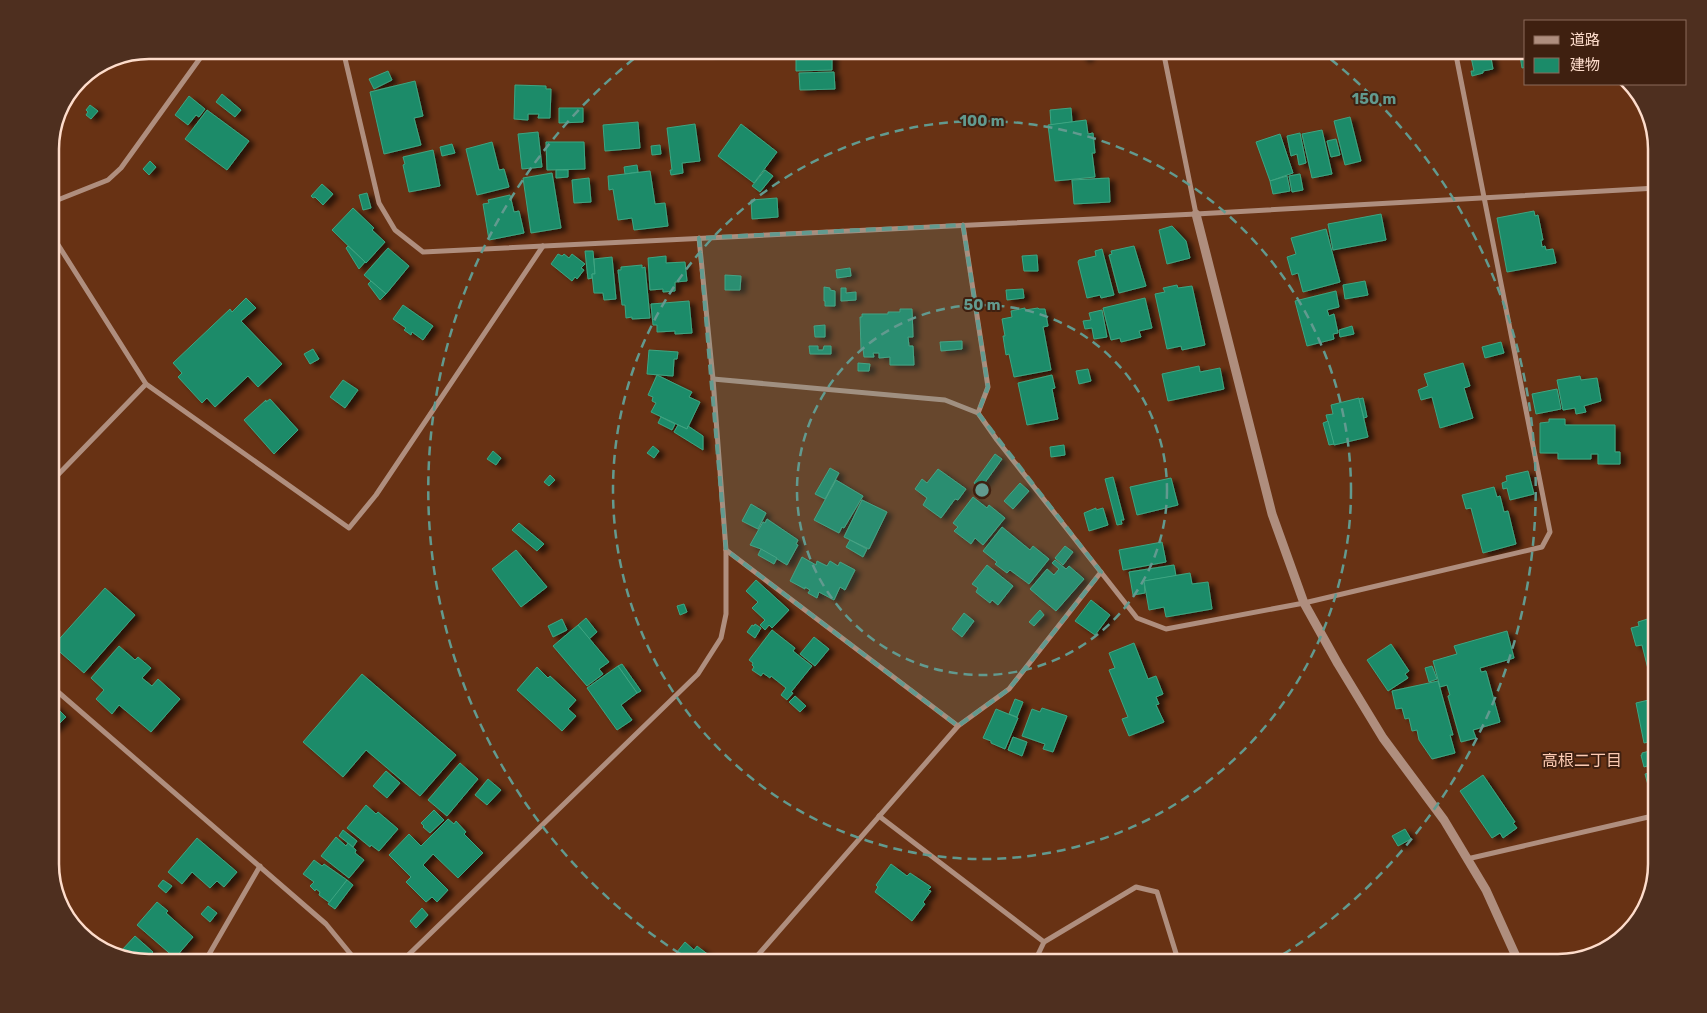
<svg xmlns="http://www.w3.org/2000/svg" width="1707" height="1013" viewBox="0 0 1707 1013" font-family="Rubik,'Noto Sans JP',sans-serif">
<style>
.building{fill:#1b8b69;stroke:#3ea582;filter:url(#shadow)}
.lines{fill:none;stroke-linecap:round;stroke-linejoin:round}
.minor{stroke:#af8e7e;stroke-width:5}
.tertiary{stroke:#af8e7e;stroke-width:9}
.marked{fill:#629a8f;fill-opacity:0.2;stroke:#629a8f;stroke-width:4;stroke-dasharray:10 6;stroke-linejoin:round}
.ring{fill:none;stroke:#629a8f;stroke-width:2.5;stroke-dasharray:9 6}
.labels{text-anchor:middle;stroke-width:4;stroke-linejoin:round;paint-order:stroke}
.neighbourhood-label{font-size:16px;fill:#fccab2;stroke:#3f2010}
.rim{fill:none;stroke:#fddccb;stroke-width:2.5}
.centre{fill:#629a8f;stroke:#3f2010;stroke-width:2.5}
.ring-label{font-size:15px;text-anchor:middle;font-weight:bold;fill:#629a8f;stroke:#3f2010;stroke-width:4;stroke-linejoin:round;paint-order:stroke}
</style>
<defs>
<filter id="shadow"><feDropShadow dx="5.5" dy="3" stdDeviation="2.5" flood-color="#0009"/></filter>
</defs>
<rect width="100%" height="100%" fill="#683214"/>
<g class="building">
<path d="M710,50H749V52L710,53Z"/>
<path d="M796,50H832V70L796,71Z"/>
<path d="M1079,50H1093L1085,60L1077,52Z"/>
<path d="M1519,50H1526V67L1522,68Z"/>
<path d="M1490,53L1493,69L1483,71V73L1472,76L1471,71H1474L1471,57Z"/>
<path d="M388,71L392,80L374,89L369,79Z"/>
<path d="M834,72L835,89L800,90L799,73Z"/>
<path d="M415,81L423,116L414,118L421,145L384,154L370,92Z"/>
<path d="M515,85L546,86V89H551L550,118H538L539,114H528V120L514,119Z"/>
<path d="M222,94L241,110L235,117L216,102Z"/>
<path d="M189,96L205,109L199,117L196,115L188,125L175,115Z"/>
<path d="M90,105L98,111L91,119L86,115L88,112L86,110Z"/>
<path d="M559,108H583V122L559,123Z"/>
<path d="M1071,108L1072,122L1051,125L1050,110Z"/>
<path d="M207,110L249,141L227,170L185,139Z"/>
<path d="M1350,117L1361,161L1345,165L1334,121Z"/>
<path d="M1086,120L1088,134L1093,133L1095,153H1092L1095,177L1055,181L1048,125Z"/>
<path d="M638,122L640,148L605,151L603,125Z"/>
<path d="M695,124L700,161L682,163L683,173L671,175L670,170H672L667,128Z"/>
<path d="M741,124L777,152L754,183L718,156Z"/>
<path d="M1322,130L1332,174L1312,178L1302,134Z"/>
<path d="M538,132L542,167L522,169L518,134Z"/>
<path d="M1300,133L1306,163L1299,165L1297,154L1291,156L1287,136Z"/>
<path d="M1280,134L1293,173L1270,181L1256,142Z"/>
<path d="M1336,139L1340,155L1331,157L1327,141Z"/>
<path d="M492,142L499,170L504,169L509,187L477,195L466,149Z"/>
<path d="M546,142H584L585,169L547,170Z"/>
<path d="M452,144L455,153L442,156L440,147Z"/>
<path d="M660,145L661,154L652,155L651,146Z"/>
<path d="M433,150L440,186L409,192L403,165L405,164L403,157Z"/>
<path d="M150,161L156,167L149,175L143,169Z"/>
<path d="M637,165L638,172L625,174L624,167Z"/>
<path d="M556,170H568V177L556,178Z"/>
<path d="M765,170L773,176L760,192L752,186Z"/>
<path d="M650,171L655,204L665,203L668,226L634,230L632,218L618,220L613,189L609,190L608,176Z"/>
<path d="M552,173L561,228L531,233L523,178Z"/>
<path d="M1300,174L1303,190L1292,192L1289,176Z"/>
<path d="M1287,176L1290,191L1273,194L1270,181Z"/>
<path d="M589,178L591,202L574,203L572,180Z"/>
<path d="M1109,178L1110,202L1074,204L1072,180Z"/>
<path d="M322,184L333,194L323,205L315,197L313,198L311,196Z"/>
<path d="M367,193L371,208L363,210L359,195Z"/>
<path d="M510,195L514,212L519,211L524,233L489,240L483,204L489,203L488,200Z"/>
<path d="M777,198L778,217L752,219L751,200Z"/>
<path d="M353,208L374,228L372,230L385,242L366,263L332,230Z"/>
<path d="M1534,211L1535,216L1538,215L1543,240H1541L1542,247L1545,246L1546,250L1553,249L1556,263L1507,272L1497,218Z"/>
<path d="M1381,214L1386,240L1333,250L1328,224Z"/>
<path d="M1172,226L1186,241L1190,258L1167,264L1159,230Z"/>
<path d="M1326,229L1340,282L1303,292L1298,273L1292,275L1287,257L1296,254L1291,238Z"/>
<path d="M348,246L365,262L359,269L346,248Z"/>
<path d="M1134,246L1146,286L1119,293L1109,255L1112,254L1111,251Z"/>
<path d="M388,248L409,266L386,294L364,275Z"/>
<path d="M1102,249L1114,295L1101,298L1100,295L1087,298L1078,262L1079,260L1096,256L1095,251Z"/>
<path d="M585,251H593L595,274H592V278L588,279Z"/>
<path d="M558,254L562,256L564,254L569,258L572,254L585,264L581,268L584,270L577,279L575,277L572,281L551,264Z"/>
<path d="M1037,255L1038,271H1024L1022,256Z"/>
<path d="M666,256V263L685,262L687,281L675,282V291L663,292V289L650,290L648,258Z"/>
<path d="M612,257L616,299L604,300L603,293H594L592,274H595L594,259Z"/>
<path d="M642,265V268L645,267L650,318L632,319V317L626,318L625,305H622L618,270H621V267Z"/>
<path d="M850,268L851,276L837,278L836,270Z"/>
<path d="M725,275L741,276L740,290H725Z"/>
<path d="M371,281L386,294L380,300L368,284Z"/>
<path d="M1365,281L1368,295L1345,299L1343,285Z"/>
<path d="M1177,285L1178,288L1192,286L1205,345L1182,350L1181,346L1167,349L1155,294L1165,292L1163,288Z"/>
<path d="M824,287L830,288V290L835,291V306H825V301H824Z"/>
<path d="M841,288H846V293L856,292V300L841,301Z"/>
<path d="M1023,289L1024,298L1007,300L1006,290Z"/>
<path d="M1336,291L1339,307L1327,310L1329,316L1334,314L1338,333L1333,334L1334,339L1307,346L1295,301Z"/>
<path d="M246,298L256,308L241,321L282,364L258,387L248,376L215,407L207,398L202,403L178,377L182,373L173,363L230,309L232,312Z"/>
<path d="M1145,298L1152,328L1139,331L1141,337L1121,342L1120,338L1111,340L1103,308Z"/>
<path d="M689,301L692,333L675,334V331L657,332V325H653L651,304Z"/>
<path d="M403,305L433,326L423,340L412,332L411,335L404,330L406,328L393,319Z"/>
<path d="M1025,308V310L1038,308L1039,309H1045L1048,326L1043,327L1051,370L1014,377L1009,354L1006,355L1003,336H1005L1002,319L1012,317L1011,311Z"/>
<path d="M900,309H912L913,337H908L909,346H913L914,365H890V357L879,358V353H873L874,357H864L863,349H861L860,317H862V314H888V312H900Z"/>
<path d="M1102,310L1107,337L1094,339L1092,328L1085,329L1083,321L1091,320L1089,313Z"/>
<path d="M825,325V337H815L814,326Z"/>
<path d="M1352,326L1354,334L1340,337L1339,330Z"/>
<path d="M962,341V349L941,351L940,342Z"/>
<path d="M1501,342L1504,353L1485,358L1482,347Z"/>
<path d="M809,346H818V350H823L824,346H831V354H810Z"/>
<path d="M313,349L319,359L310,364L304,354Z"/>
<path d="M649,350L678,352L677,359H674L673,376L647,374Z"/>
<path d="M858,363L870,364L869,371H858Z"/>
<path d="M1463,363L1470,386L1464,388L1473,418L1440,428L1432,397L1421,400L1418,390L1428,386L1424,374Z"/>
<path d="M1199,366L1200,372L1220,368L1224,389L1168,401L1162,374Z"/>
<path d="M1088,369L1091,381L1079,384L1076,371Z"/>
<path d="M657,375L692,392L689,397L700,402L687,429L651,412L656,403L652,401L653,397L648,395Z"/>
<path d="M1052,375L1055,388L1052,389L1058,419L1027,425L1018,383Z"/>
<path d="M1580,376L1581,380L1597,378L1601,401L1584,406L1586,412L1576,414L1575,408L1563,410L1557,380Z"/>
<path d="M343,380L358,390L345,408L330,397Z"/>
<path d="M1557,389L1561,409L1536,414L1532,394Z"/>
<path d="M1359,398L1368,437L1334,445L1326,415L1333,414L1331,405Z"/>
<path d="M1363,398L1367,417L1364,418L1359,399Z"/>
<path d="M270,399L298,430L274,454L244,420L266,400V402Z"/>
<path d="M661,417L675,424L672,430L658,423Z"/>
<path d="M1549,419H1565V425H1615V452H1620V464H1598V454H1591V459H1558V453H1540V423L1549,422Z"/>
<path d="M1328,421L1334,444L1329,445L1323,423Z"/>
<path d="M678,425L687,429L688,426L703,436V450L674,432Z"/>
<path d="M1064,445L1065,455L1051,457L1050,447Z"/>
<path d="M653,446L659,451L654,458L647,453Z"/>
<path d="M493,451L501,458L496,465L487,459Z"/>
<path d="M995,454L1002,459L981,488L974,483Z"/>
<path d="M830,468L839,473L825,499L815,494Z"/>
<path d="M938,469L966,489L958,500L955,499L941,518L923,505L927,498L915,489L922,479L927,483Z"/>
<path d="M1528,471L1534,494L1510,500L1507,488L1503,489L1502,483L1507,481L1506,476Z"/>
<path d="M550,475L555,480L549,486L544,482Z"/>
<path d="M1113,477L1124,520H1121L1122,524L1117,525L1105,479Z"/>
<path d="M1171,478L1178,505L1137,515L1130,487Z"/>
<path d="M836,480L863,496L844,528L842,527L839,533L814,520Z"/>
<path d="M1020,483L1029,491L1013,509L1004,501Z"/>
<path d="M1494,487L1497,497L1500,496L1504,512L1508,511L1516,544L1483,553L1471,508L1466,509L1462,495Z"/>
<path d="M973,497L987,508L989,505L1005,518L983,545L975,538L971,544L954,531L958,527L953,523Z"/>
<path d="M862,500L887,512L869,549L844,537Z"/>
<path d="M751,504L766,513L758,529L742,521Z"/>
<path d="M1096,508V510L1103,508L1108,525L1089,531L1084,513Z"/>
<path d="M767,519L798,540L796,544L798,545L787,565L761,549L750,545L763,522L765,523Z"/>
<path d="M519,523L544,544L537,551L512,530Z"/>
<path d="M1002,527L1030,550L1033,546L1049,559L1029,584L1010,570L1007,573L995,564L997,562L983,551Z"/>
<path d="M850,540L867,549L863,557L846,547Z"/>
<path d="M1162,542L1166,562L1123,570L1119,550Z"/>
<path d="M1065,546L1073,552L1063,565L1055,558Z"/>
<path d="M761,549L777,558L774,564L758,555Z"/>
<path d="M516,550L547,587L521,607L492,569Z"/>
<path d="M802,557L816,565L817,561L827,566L830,561L838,566L840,562L855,570L845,590L840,587L834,600L819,592L817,598L808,593L810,590L805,587V589L790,581Z"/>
<path d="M1055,560L1066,569L1069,566L1084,579L1056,611L1030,589L1047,569L1054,575L1059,569L1052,563Z"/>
<path d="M987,565L1013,586L998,605L992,600L990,603L976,592L978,588L972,584Z"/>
<path d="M1174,565L1176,576L1144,581L1145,593L1133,595L1129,572Z"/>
<path d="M1190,573L1192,584L1208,582L1212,609L1166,617L1164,607L1149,610L1144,581Z"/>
<path d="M756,580L789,610L772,628L769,625L765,630L760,625L765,620L752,608L758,602L746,591Z"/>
<path d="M105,588L135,615L84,673L53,646Z"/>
<path d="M1091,600L1110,615L1095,635L1075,621Z"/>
<path d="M684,604L687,612L680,615L677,606Z"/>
<path d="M1040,610L1044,615L1034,626L1029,622Z"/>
<path d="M964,613L974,621L962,637L952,629Z"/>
<path d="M1657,616V670L1649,673L1642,645L1636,646L1631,628L1639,626L1638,622Z"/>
<path d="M586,618L597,632L589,639L578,625Z"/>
<path d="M562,619L567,630L553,637L548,626Z"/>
<path d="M755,624L761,628L755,638L747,632L752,625L754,626Z"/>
<path d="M578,625L609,662L599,669L603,674L587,686L553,646Z"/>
<path d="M772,630L795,648L793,651L812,666L791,692L793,693L787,700L781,695L786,688L771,676L770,678L763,673L761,676L752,670L754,667L752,665L753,663L749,660Z"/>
<path d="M1507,631L1514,658L1480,668L1481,672L1486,671L1500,722L1473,730L1476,738L1461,742L1448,696L1450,695L1447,685L1440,687L1433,661L1457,654L1454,646Z"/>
<path d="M814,637L829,649L815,666L800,654Z"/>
<path d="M1134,643L1148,679L1156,676L1163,694L1156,697L1159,704L1156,705L1164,722L1129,736L1122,719L1128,717L1109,670L1115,668L1109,653Z"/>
<path d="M1391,644L1409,671L1405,674L1408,678L1388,691L1367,660Z"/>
<path d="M119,646L135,660L138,657L151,668L142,678L152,686L158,679L180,699L151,732L119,705L112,714L96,699L104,690L91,678Z"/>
<path d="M622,664L641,691L637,693L618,666Z"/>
<path d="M618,666L637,693L621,705L632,720L617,730L587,688Z"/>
<path d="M1432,666L1437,679L1429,682L1425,668Z"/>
<path d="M537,667L548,678L550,676L576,700L568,709L576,716L562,731L517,690Z"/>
<path d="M362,674L456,755L420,796L366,750L343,777L303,742Z"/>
<path d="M1438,681L1453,735H1450L1455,753L1432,759L1419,740L1417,730L1412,731L1409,718L1405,719L1402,708L1396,709L1392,691Z"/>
<path d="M795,696L806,706L800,712L789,702Z"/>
<path d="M1657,698V740L1644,743L1636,703Z"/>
<path d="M1015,699L1023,702L1017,717L1009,714Z"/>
<path d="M53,704L66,717L53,730L50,726V707Z"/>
<path d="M1042,708L1067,716L1053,752L1043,749L1045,744L1022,736L1032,709L1040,712Z"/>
<path d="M996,709L1018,718L1005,749L991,743V741L983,738Z"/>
<path d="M1013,737L1027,742L1022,756L1008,750Z"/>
<path d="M1657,749V801L1653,803L1645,774L1649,773L1647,766L1644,767L1641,755H1642V753Z"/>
<path d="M460,763L478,779L447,816L428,800Z"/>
<path d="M386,771L400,783L387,798L373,786Z"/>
<path d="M1483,775L1515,822L1513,823L1517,828L1503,838L1500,833L1492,838L1460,791Z"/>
<path d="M488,779L501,790L487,805L475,795Z"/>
<path d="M366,805L376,814L378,812L398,829L379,851L371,845L370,847L347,828Z"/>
<path d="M434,810L444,820L430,833L423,827L424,826L421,823Z"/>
<path d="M448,819L454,824L456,821L466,832L464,834L483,853L458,878L433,854L423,865L448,890L437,902L432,897L426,902L406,882L411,877L389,855L409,834L421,846Z"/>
<path d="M1405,829L1411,839L1398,846L1392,836Z"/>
<path d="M343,830L357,841L353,847L339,836Z"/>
<path d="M336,837L346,846L348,843L356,850L355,853L364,860L349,878L321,856Z"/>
<path d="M197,838L237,872L224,887L217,881L210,888L192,872L182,884L168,872Z"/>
<path d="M314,860L322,866L324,864L347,880L330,903L319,895L320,892L316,889L315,891L310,886L314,882L303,874Z"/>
<path d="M891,864L907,876L910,873L931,887L928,890L931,891L923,902L925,904L912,921L875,892L878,887L876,885Z"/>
<path d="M163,880L172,886L166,893L158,886Z"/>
<path d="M347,880L353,885L335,909L328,904Z"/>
<path d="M157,902L168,911L166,913L193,937L175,958L137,925Z"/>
<path d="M208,906L217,913L210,922L201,914Z"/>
<path d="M422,908L428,915L416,928L410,921Z"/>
<path d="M135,936L153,952L152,953L163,963H148L121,956L123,953L121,951Z"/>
<path d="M685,942L694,950L697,946L710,956L707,959L713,963H668Z"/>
<path d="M318,955L321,958L324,955L331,963H309Z"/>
</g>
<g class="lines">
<g class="minor">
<path d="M343,50L379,203L395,230L423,252L1196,214L1657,188"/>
<path d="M1163,50L1196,214"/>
<path d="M50,203L108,180L121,168L206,50"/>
<path d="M963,225L988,387L978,413"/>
<path d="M50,232L146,384L349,528L376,495L543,246"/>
<path d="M713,379L945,400L978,413L997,440L1137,618L1166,629L1304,603L1542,547L1550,532L1455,50"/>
<path d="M50,483L146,384"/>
<path d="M726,550L958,726"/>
<path d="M50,685L326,924L358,963"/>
<path d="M879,816L1044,942L1136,887L1157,892L1179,963"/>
<path d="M1467,859L1657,815"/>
<path d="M204,963L260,866"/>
<path d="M400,963L698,674L721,638L726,614V550L713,379L699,238"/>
<path d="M751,963L958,726L1009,689L1101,572"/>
<path d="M1034,963L1044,942"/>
</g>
<path class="tertiary" d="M1196,214L1272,514L1304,603L1338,664L1383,738L1444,820L1486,890L1519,963"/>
</g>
<path class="marked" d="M963,225L988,387L978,413L1101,572L1009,689L958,726L726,550L699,238Z"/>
<g class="ring">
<circle cx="982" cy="490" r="185"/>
<circle cx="982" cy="490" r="369"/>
<path d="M693 962A554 554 0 0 1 645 50M1319 50A554 554 0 0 1 1271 962"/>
</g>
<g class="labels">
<g class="neighbourhood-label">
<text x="1582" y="766">高根二丁目</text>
</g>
</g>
<path d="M0 0H1707V1013H0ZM149 59H1558A90 90 0 0 1 1648 149V864A90 90 0 0 1 1558 954H149A90 90 0 0 1 59 864V149A90 90 0 0 1 149 59Z" fill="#4e2f1f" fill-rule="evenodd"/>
<path class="rim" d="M149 59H1558A90 90 0 0 1 1648 149V864A90 90 0 0 1 1558 954H149A90 90 0 0 1 59 864V149A90 90 0 0 1 149 59Z"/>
<circle cx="982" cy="490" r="8" class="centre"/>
<g class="ring-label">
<text x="1374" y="104">150 m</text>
<text x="982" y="126">100 m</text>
<text x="982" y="310">50 m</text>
</g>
<rect x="1524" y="20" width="162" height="65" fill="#3f2010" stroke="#8b6b5b"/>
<rect x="1534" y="36" width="25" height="8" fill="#af8e7e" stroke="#8b6b5b"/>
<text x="1570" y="45" font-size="15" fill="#fddccb">道路</text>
<rect x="1534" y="58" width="25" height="15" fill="#1b8b69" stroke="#8b6b5b"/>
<text x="1570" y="70" font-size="15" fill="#fddccb">建物</text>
</svg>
